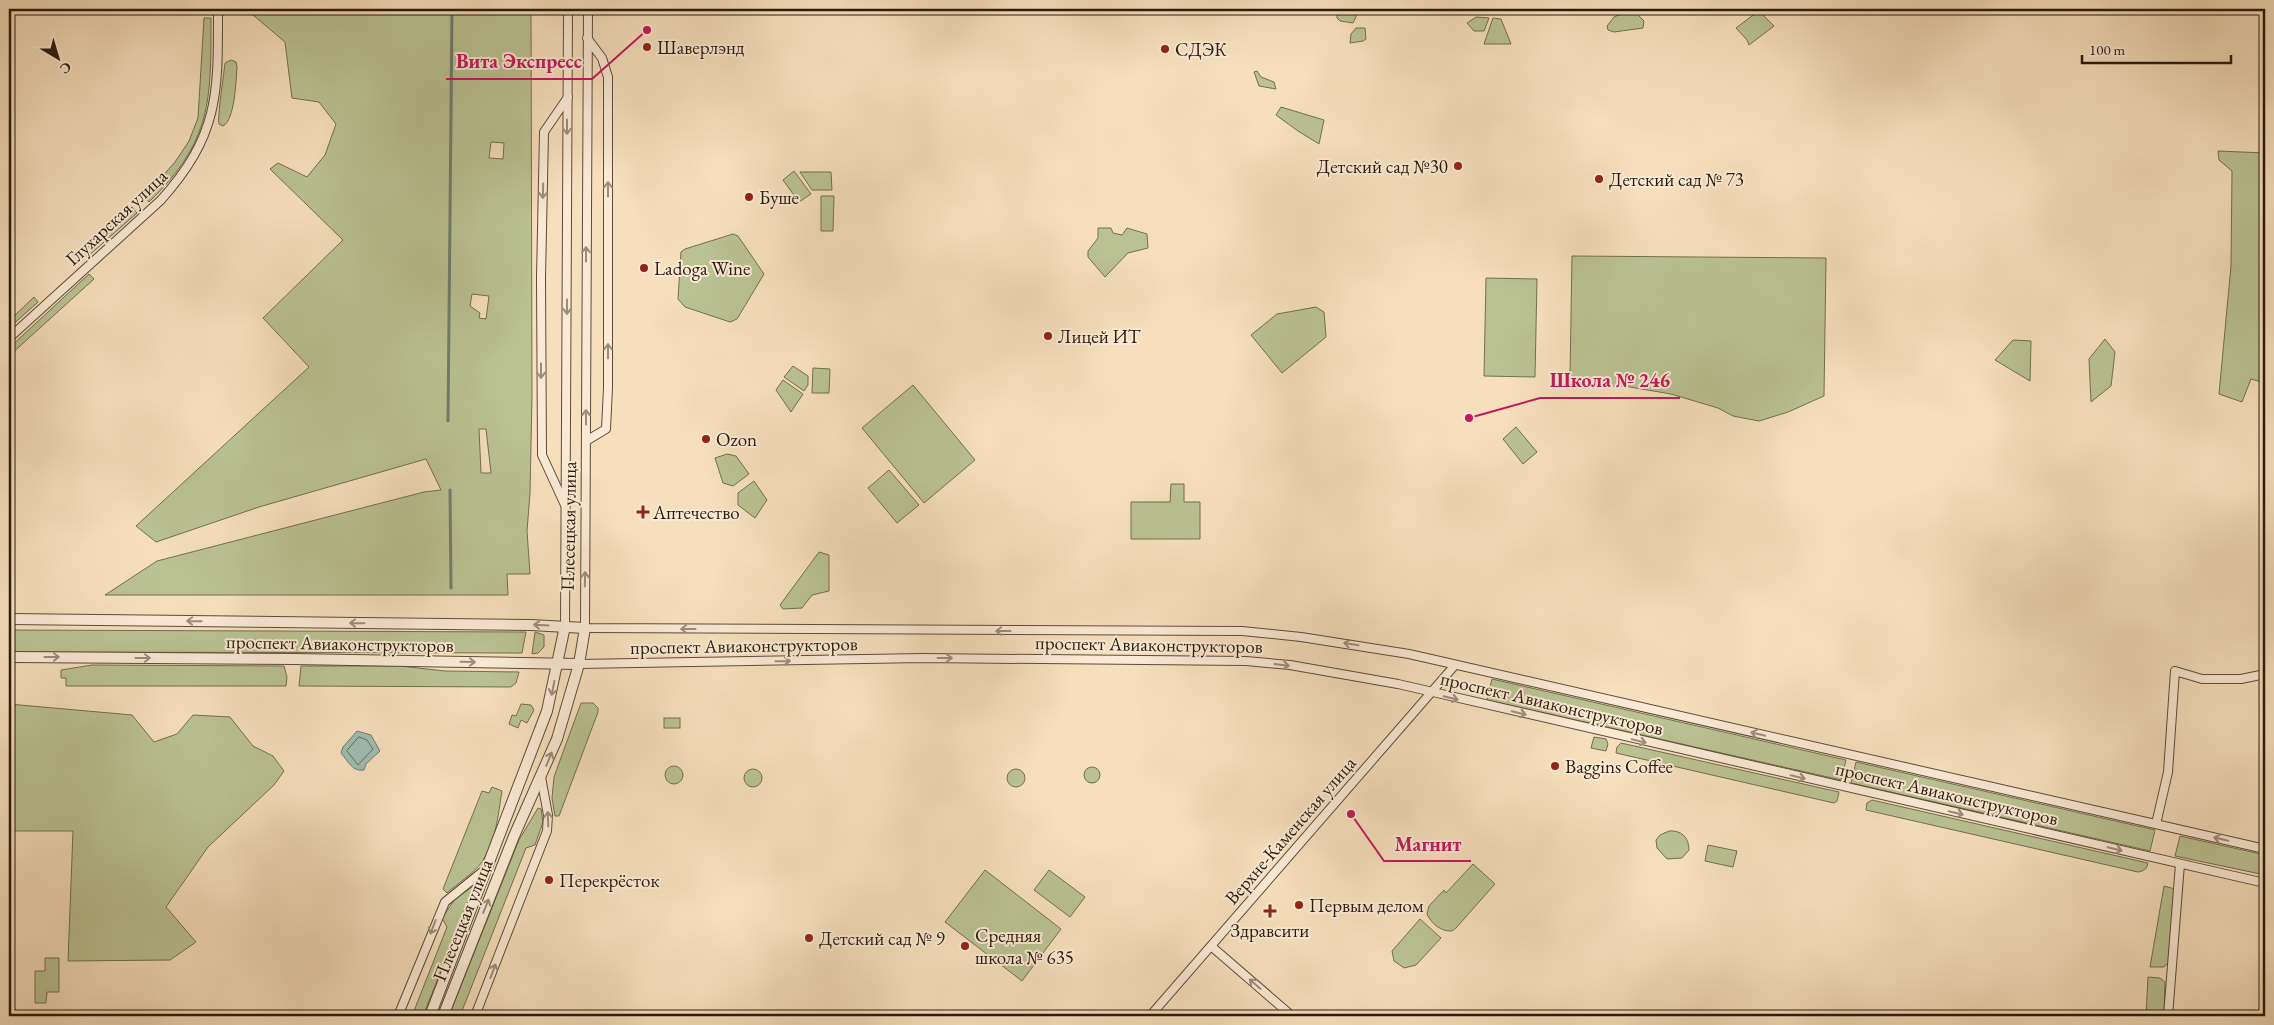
<svg xmlns="http://www.w3.org/2000/svg" width="2274" height="1025" viewBox="0 0 2274 1025" font-family="'EB Garamond',serif">
<style>
.green{fill:#bac293;stroke:#726e4f;fill-rule:evenodd}
.water{fill:#9dbdb2;stroke:#6f7c6f}
.lines{fill:none;stroke-linecap:round;stroke-linejoin:round}
.shore{stroke:#646c5e;stroke-width:1}
.stream{stroke:#6f7c6f;stroke-width:3}
.minor-casing{stroke:#5d4b38;stroke-width:10}
.tertiary-casing{stroke:#5d4b38;stroke-width:12}
.minor{stroke:#faead4;stroke-width:8}
.tertiary{stroke:#faead4;stroke-width:10}
.oneway{stroke:#9c8c7a}
.poi-dot{fill:#8f2418;stroke:#faead4;stroke-width:2}
.labels{text-anchor:middle;stroke-width:4;stroke-linejoin:round;paint-order:stroke}
.poi-label{font-size:19px;fill:#2a1a0b;stroke:#faead4;text-anchor:start}
.street-label{font-size:19px;fill:#2a1a0b;stroke:#faead4}
.leader{fill:none;stroke:#c2185b;stroke-width:2}
.callout-dot{fill:#c2185b;stroke:#faead4;stroke-width:2}
.callout-label{font-size:20px;text-anchor:middle;font-weight:bold;fill:#c2185b;stroke:#faead4;stroke-width:4;stroke-linejoin:round;paint-order:stroke}
</style>
<rect width="100%" height="100%" fill="#f7dfbd"/>
<filter id="stains"><feTurbulence type="fractalNoise" baseFrequency=".004" numOctaves="4"/><feColorMatrix values="0 0 0 0 .2 0 0 0 0 .09 0 0 0 0 .02 0 0 0 .5 -.17"/></filter>
<radialGradient id="worn" r=".72"><stop offset=".6" stop-color="#630" stop-opacity="0"/><stop offset="1" stop-color="#630" stop-opacity=".3"/></radialGradient>
<g class="green">
<path d="M252,9H531L532,397L530,493L527,531L530,574H507L508,595H105L157,561L424,492L441,490L426,459L259,507L156,542L136,526L309,367L263,318L343,240L270,169L278,163L307,177L325,155L336,124L319,102L292,98L285,42L253,15ZM491,142L504,143L503,159L489,158ZM472,294L489,296L486,319L479,318L480,313L470,306ZM479,429H486L491,473H481Z"/>
<path d="M1337,9H1355L1356,17L1353,23L1340,21L1337,18Z"/>
<path d="M1761,9L1765,14L1764,16L1774,26L1749,45L1747,40L1736,28Z"/>
<path d="M1628,11L1637,14L1644,21L1643,28L1614,32L1608,30L1607,26L1614,17Z"/>
<path d="M1476,17L1489,18L1484,31H1474L1467,23Z"/>
<path d="M204,18H211C211,101 212,141 149,202L144,197L175,162L189,141L198,118Z"/>
<path d="M1493,18L1501,19L1511,44H1484Z"/>
<path d="M1356,28H1365L1366,39L1363,41L1350,43L1351,34Z"/>
<path d="M231,60L236,62L237,67C236,80 235,120 223,126L219,124C217,119 224,73 225,63Z"/>
<path d="M1257,71L1261,77L1274,82L1276,89L1259,86L1254,72Z"/>
<path d="M1281,107L1324,120L1319,144L1298,131L1276,115Z"/>
<path d="M2218,151L2265,153V383L2251,379L2242,402L2219,394L2231,266L2232,171L2219,160Z"/>
<path d="M794,171L811,194L799,202L783,180Z"/>
<path d="M800,172H831L832,190H812Z"/>
<path d="M821,196H834L833,231H821Z"/>
<path d="M132,207L137,213L87,257L84,251Z"/>
<path d="M1098,228H1111L1113,233L1122,235L1127,228L1147,234L1148,248L1128,253L1105,277L1088,257V251L1098,238Z"/>
<path d="M733,234L738,236L764,274L737,319L730,322L685,307L678,299L681,252L685,249Z"/>
<path d="M1572,256L1826,258L1824,396L1788,412L1759,421L1733,416L1718,408L1671,394L1624,386H1583L1570,376Z"/>
<path d="M89,274L94,279L9,356V348Z"/>
<path d="M1486,278L1537,279L1535,377L1484,376Z"/>
<path d="M34,297L38,302L10,327L9,321Z"/>
<path d="M1316,307L1324,312L1326,337L1282,373L1251,335L1277,314Z"/>
<path d="M2105,339L2115,352L2111,386L2091,402L2089,359Z"/>
<path d="M2013,340L2031,341L2030,381L1995,360Z"/>
<path d="M793,366L808,376V385L804,391L784,377Z"/>
<path d="M813,368L830,369L829,393H812Z"/>
<path d="M783,380L803,394L791,412L776,390Z"/>
<path d="M913,385L975,460L924,503L862,428Z"/>
<path d="M1516,427L1537,452L1523,464L1503,439Z"/>
<path d="M727,454L736,456L749,474L733,486L723,483L715,458Z"/>
<path d="M889,470L919,505L897,523L868,488Z"/>
<path d="M754,481L767,500L755,518L738,505V493Z"/>
<path d="M1171,484H1184V502H1200V539H1131V502H1170Z"/>
<path d="M819,552L829,555V591L812,595L802,608L783,609L780,605Z"/>
<path d="M9,630L526,632L522,653L9,652Z"/>
<path d="M535,632L544,635V647L538,653L532,654Z"/>
<path d="M92,665L284,666L287,677L286,686H66V678H61V670Z"/>
<path d="M301,666H400L445,671L519,672L516,683L511,687L299,686Z"/>
<path d="M1492,679L1846,760L1841,780L1487,700Z"/>
<path d="M581,703H593L598,708V712L559,816H555L552,798L554,777Z"/>
<path d="M9,704L132,715L154,742L177,734L193,715L230,717L253,746L273,756L284,771L274,785L208,847L166,907L196,942L170,960L68,961L73,831H9Z"/>
<path d="M521,704L531,705L534,710L527,723L521,720L518,728L509,724L512,715L516,716Z"/>
<rect x="664" y="718" width="16" height="10"/>
<path d="M1594,737L1606,739L1608,744L1606,751L1591,748Z"/>
<path d="M1621,743L1839,792L1837,801L1834,803L1616,753L1617,747Z"/>
<path d="M1856,762L2155,830L2150,851L1851,783Z"/>
<circle cx="674" cy="775" r="9"/>
<circle cx="1092" cy="775" r="8"/>
<circle cx="753" cy="778" r="9"/>
<circle cx="1016" cy="778" r="9"/>
<path d="M492,787L502,791C498,815 496,842 482,862C473,874 458,883 447,893L443,889L482,791L489,793Z"/>
<path d="M1872,800L2148,863C2147,869 2144,871 2138,872L1866,810L1867,803Z"/>
<path d="M538,808L541,809L543,822L535,845L526,848L460,1016H449L519,840Z"/>
<path d="M1669,831C1681,830 1689,837 1689,850L1682,858L1667,859L1657,848L1656,840L1660,835Z"/>
<path d="M2180,836L2265,855V875L2175,856Z"/>
<path d="M1708,845L1737,851L1733,867L1705,861Z"/>
<path d="M1473,864L1495,884L1456,928L1452,931C1441,932 1431,923 1427,914L1429,906L1444,890L1446,893Z"/>
<path d="M985,870L1061,929L1022,981L945,922Z"/>
<path d="M1049,870L1085,897L1070,917L1034,890Z"/>
<path d="M473,886L474,888L423,1016H412L447,927L442,918L455,899Z"/>
<path d="M2164,886L2175,889L2169,962L2164,967H2150Z"/>
<path d="M1420,919L1441,938L1416,965L1404,968L1394,961L1392,951Z"/>
<path d="M45,958H59V992H47L46,1003H35V971H45Z"/>
<path d="M2148,977L2160,978L2165,982L2164,1016H2146Z"/>
</g>
<path class="water" d="M357,731L371,735L380,751L366,764L364,770C352,772 348,761 341,753L343,747Z"/>
<g class="lines">
<path class="shore" d="M359,737L367,740L373,749L358,765L347,751Z"/>
<g class="stream">
<path d="M448,421L452,9"/>
<path d="M450,490L451,588"/>
</g>
<defs>
<g id="minor">
<path d="M588,9L585,628L1242,631L1301,637L1409,654L2265,849"/>
<path d="M9,338L161,200C220,134 218,92 218,9"/>
<path d="M586,441L606,429L608,388V77L602,58L587,38"/>
<path d="M565,505L542,455L541,278L544,132L568,97"/>
<path d="M565,626L568,9"/>
<path d="M579,664L923,658L1246,661L1290,665L1398,684L2265,883"/>
<path d="M2156,824L2168,772L2175,671L2202,679H2241L2265,674"/>
<path d="M1211,946L1292,1016"/>
<path d="M398,1016L445,902L487,868"/>
<path d="M475,1016L547,831L548,815L541,777"/>
<path d="M1150,1016L1455,665"/>
<path d="M2168,1016L2180,864"/>
</g>
<g id="tertiary">
<path d="M9,619L531,625L585,628L579,664L557,739L514,836L443,1016"/>
<path d="M9,657L294,659L579,664"/>
<path d="M430,1016L547,711L565,626"/>
</g>
</defs>
<use href="#minor" class="minor-casing"/>
<use href="#tertiary" class="tertiary-casing"/>
<use href="#minor" class="minor"/>
<use href="#tertiary" class="tertiary"/>
</g>
<defs><path id="oneway-shaft" d="M-6 0H5M1.5-3L5.5 0L1.5 3" fill="none" stroke-width="1.6" stroke-linecap="round" stroke-linejoin="round" transform="scale(1.25)"/></defs>
<g class="oneway">
<use href="#oneway-shaft" transform="translate(567 127) rotate(90)"/>
<use href="#oneway-shaft" transform="translate(608 189) rotate(-90)"/>
<use href="#oneway-shaft" transform="translate(543 191) rotate(91)"/>
<use href="#oneway-shaft" transform="translate(586 254) rotate(-90)"/>
<use href="#oneway-shaft" transform="translate(567 307) rotate(90)"/>
<use href="#oneway-shaft" transform="translate(608 351) rotate(-90)"/>
<use href="#oneway-shaft" transform="translate(541 371) rotate(90)"/>
<use href="#oneway-shaft" transform="translate(586 417) rotate(-90)"/>
<use href="#oneway-shaft" transform="translate(585 579) rotate(-89)"/>
<use href="#oneway-shaft" transform="translate(194 621) rotate(-179)"/>
<use href="#oneway-shaft" transform="translate(357 623) rotate(-179)"/>
<use href="#oneway-shaft" transform="translate(541 625) rotate(-177)"/>
<use href="#oneway-shaft" transform="translate(688 629) rotate(-180)"/>
<use href="#oneway-shaft" transform="translate(1003 631) rotate(-180)"/>
<use href="#oneway-shaft" transform="translate(1351 644) rotate(-171)"/>
<use href="#oneway-shaft" transform="translate(52 657)"/>
<use href="#oneway-shaft" transform="translate(143 658)"/>
<use href="#oneway-shaft" transform="translate(945 658)"/>
<use href="#oneway-shaft" transform="translate(783 661) rotate(-1)"/>
<use href="#oneway-shaft" transform="translate(468 662) rotate(1)"/>
<use href="#oneway-shaft" transform="translate(1282 665) rotate(7)"/>
<use href="#oneway-shaft" transform="translate(553 688) rotate(101)"/>
<use href="#oneway-shaft" transform="translate(1451 698) rotate(13)"/>
<use href="#oneway-shaft" transform="translate(1519 713) rotate(13)"/>
<use href="#oneway-shaft" transform="translate(1758 734) rotate(-167)"/>
<use href="#oneway-shaft" transform="translate(1639 741) rotate(13)"/>
<use href="#oneway-shaft" transform="translate(549 759) rotate(-68)"/>
<use href="#oneway-shaft" transform="translate(1798 777) rotate(13)"/>
<use href="#oneway-shaft" transform="translate(1956 813) rotate(13)"/>
<use href="#oneway-shaft" transform="translate(548 819) rotate(-92)"/>
<use href="#oneway-shaft" transform="translate(2221 839) rotate(-167)"/>
<use href="#oneway-shaft" transform="translate(2115 849) rotate(13)"/>
<use href="#oneway-shaft" transform="translate(486 906) rotate(-68)"/>
<use href="#oneway-shaft" transform="translate(433 927) rotate(111)"/>
<use href="#oneway-shaft" transform="translate(493 971) rotate(-69)"/>
<use href="#oneway-shaft" transform="translate(1255 984) rotate(-139)"/>
</g>
<g class="poi-dot">
<circle cx="647" cy="47" r="5"/>
<circle cx="1165" cy="49" r="5"/>
<circle cx="1458" cy="166" r="5"/>
<circle cx="1599" cy="179" r="5"/>
<circle cx="749" cy="197" r="5"/>
<circle cx="644" cy="268" r="5"/>
<circle cx="1048" cy="336" r="5"/>
<circle cx="706" cy="439" r="5"/>
<path d="M640.5 504.5h5v5h5v5h-5v5h-5v-5h-5v-5h5z"/>
<circle cx="1555" cy="766" r="5"/>
<circle cx="549" cy="880" r="5"/>
<circle cx="1299" cy="905" r="5"/>
<path d="M1267.5 903.5h5v5h5v5h-5v5h-5v-5h-5v-5h5z"/>
<circle cx="809" cy="938" r="5"/>
<circle cx="965" cy="946" r="5"/>
</g>
<g class="labels">
<g class="poi-label">
<text x="657" y="54">Шаверлэнд</text>
<text x="1175" y="56">СДЭК</text>
<text x="1448" y="173" text-anchor="end">Детский сад №30</text>
<text x="1609" y="186">Детский сад № 73</text>
<text x="759" y="204">Буше</text>
<text x="654" y="275">Ladoga Wine</text>
<text x="1058" y="343">Лицей ИТ</text>
<text x="716" y="446">Ozon</text>
<text x="653" y="519">Аптечество</text>
<text x="1565" y="773">Baggins Coffee</text>
<text x="559" y="887">Перекрёсток</text>
<text x="1309" y="912">Первым делом</text>
<text x="1270" y="937" text-anchor="middle">Здравсити</text>
<text x="975" y="942">Средняя<tspan x="975" dy="22">школа № 635</tspan></text>
<text x="819" y="945">Детский сад № 9</text>
</g>
<g class="street-label">
<text transform="translate(116 217) rotate(-43)" y="7">Глухарская улица</text>
<text transform="translate(568 526) rotate(-89)" y="7">Плесецкая улица</text>
<text transform="translate(340 643) rotate(1)" y="7">проспект Авиаконструкторов</text>
<text transform="translate(1149 644) rotate(1)" y="7">проспект Авиаконструкторов</text>
<text transform="translate(744 645) rotate(-1)" y="7">проспект Авиаконструкторов</text>
<text transform="translate(1552 703) rotate(13)" y="7">проспект Авиаконструкторов</text>
<text transform="translate(1947 793) rotate(13)" y="7">проспект Авиаконструкторов</text>
<text transform="translate(1290 830) rotate(-49)" y="7">Верхне-Каменская улица</text>
<text transform="translate(462 920) rotate(-68)" y="7">Плесецкая улица</text>
</g>
</g>
<path class="leader" d="M647 30L592 79H446M1469 418L1540 398H1680M1351 814L1384 861H1471"/>
<g class="callout-dot">
<circle cx="647" cy="30" r="5"/>
<circle cx="1469" cy="418" r="5"/>
<circle cx="1351" cy="814" r="5"/>
</g>
<g class="callout-label">
<text x="519" y="68">Вита Экспресс</text>
<text x="1610" y="387">Школа № 246</text>
<text x="1428" y="851">Магнит</text>
</g>
<rect width="2274" height="1025" fill="none" stroke="#f7dfbd" stroke-width="30"/>
<rect x="10" y="10" width="2254" height="1005" fill="none" stroke="#2a1a0b" stroke-width="2.5"/>
<rect x="15" y="15" width="2244" height="995" fill="none" stroke="#2a1a0b"/>
<g transform="translate(58 58) rotate(142)" stroke="#faead4" stroke-width="4" paint-order="stroke">
<path d="M0-4L9 19L0 12L-9 19Z" fill="#2a1a0b"/>
<text y="-8" font-size="14" font-weight="bold" text-anchor="middle" fill="#2a1a0b">С</text>
</g>
<path d="M2082 55v8h149v-8" fill="none" stroke="#2a1a0b" stroke-width="2.5"/>
<text x="2089" y="55" font-size="15" fill="#2a1a0b" stroke="#faead4" stroke-width="4" paint-order="stroke">100 m</text>
<rect width="100%" height="100%" filter="url(#stains)"/>
<rect width="100%" height="100%" fill="url(#worn)"/>
</svg>
